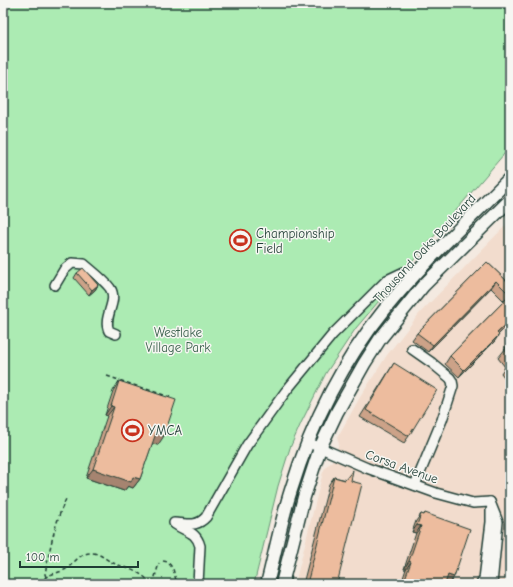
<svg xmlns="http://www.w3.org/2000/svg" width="513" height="587" viewBox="0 0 513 587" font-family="'Comic Neue',sans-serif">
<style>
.built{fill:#f2dccd}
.green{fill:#acebb3;stroke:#669474}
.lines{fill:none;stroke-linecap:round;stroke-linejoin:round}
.minor-casing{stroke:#1f3d34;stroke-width:12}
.major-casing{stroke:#1f3d34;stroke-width:15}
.path{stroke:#1f3d34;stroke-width:1.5;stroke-dasharray:4 3;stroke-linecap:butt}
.minor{stroke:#f6f6f2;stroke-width:9}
.major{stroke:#f6f6f2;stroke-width:12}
.wall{fill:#cca288;stroke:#1f3d34}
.shaded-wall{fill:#a6846f;stroke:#1f3d34}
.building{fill:#edbc9e;stroke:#1f3d34}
.labels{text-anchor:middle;stroke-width:3;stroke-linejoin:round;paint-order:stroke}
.poi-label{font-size:13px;fill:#1f3d34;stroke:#f6f6f2;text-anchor:start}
.street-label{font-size:13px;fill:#1f3d34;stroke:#f6f6f2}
.park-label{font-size:13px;fill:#3b604d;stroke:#f6f6f2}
</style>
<rect width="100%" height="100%" fill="#f4eae1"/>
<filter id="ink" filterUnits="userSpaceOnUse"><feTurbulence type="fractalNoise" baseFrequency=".025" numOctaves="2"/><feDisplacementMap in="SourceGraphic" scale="8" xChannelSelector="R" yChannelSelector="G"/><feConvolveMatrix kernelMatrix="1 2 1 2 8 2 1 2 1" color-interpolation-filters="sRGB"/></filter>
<g filter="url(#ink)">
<path class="built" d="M510,221V584H295L323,472L326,466L331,463L339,444L337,438L359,399L387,355L419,314Z"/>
<path class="green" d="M3,3H510V147L356,328L326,373L301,423L290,448L278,486L254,584H3Z"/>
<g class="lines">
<defs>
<g id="minor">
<path d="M55,285L64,270L72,263L84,264C92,271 104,280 110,288C119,301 102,317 109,331L116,334"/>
<path d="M412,349L432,363L450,378L452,381L453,386L442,420L415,485"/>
<path d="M314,445L367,468L436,493L473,503L490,502"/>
<path d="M490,502L498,522L492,584"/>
<path d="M174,523C187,523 196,528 206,517L247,445L286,391L333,334L387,280L404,272L412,277"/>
<path d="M175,524C186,532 196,531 200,546L198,584"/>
<path d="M481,584L484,579L491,522V510"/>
</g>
<g id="major">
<path d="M267,584C275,553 281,521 291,490C311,425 342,362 385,309C423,262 468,221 510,178"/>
<path d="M282,584L304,497L320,448L337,412L364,364L380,339L423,286L510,200"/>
</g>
</defs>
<use href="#minor" class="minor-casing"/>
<use href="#major" class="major-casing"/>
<g class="path">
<path d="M107,376L170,397"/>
<path d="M163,561L168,562L173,569L177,584"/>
<path d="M46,577L45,574C50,548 55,521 67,497"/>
<path d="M40,584C47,572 56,575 66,569C75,563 79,553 91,553C99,553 104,558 111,562C122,567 145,572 150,584"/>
<path d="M153,584L159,563"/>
</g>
<use href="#minor" class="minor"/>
<use href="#major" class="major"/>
</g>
<g class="wall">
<path d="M487,262L510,284V323L498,334L494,342L459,377L445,364L450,356L504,301L491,288L428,352L412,340L417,333Z"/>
<path d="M77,273L98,285L95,290L89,295L74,278Z"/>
<path d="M510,340V385L501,373L505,367L498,358L506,348H505Z"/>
<path d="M394,363L409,436L404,443L360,417Z"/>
<path d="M119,381L158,445L152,444L140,479L133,488L128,486L124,491L86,478L107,416L105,415L113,391Z"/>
<path d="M334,477L351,481L337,584H303L329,484Z"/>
<path d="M425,513L449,584L446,583L445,584H401L406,569H404L416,533L412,532L416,521L421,514L424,515Z"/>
</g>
<g class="shaded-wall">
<path d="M496,281L491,288L428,352L433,345Z"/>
<path d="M98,285L95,290L89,295L92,290Z"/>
<path d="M510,321V323L492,341L497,333Z"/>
<path d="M499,335L494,342L459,377L464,370Z"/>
<path d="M111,406L114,407L107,416L105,415Z"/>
<path d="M156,433L164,436L158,445L149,443Z"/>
<path d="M93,469L133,477L140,479L133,488L128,486L124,491L86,478Z"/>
<path d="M417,525L421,526L416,533L412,532Z"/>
<path d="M409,561L411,562L406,569H404Z"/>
<path d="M448,575L454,577L449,584L443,582Z"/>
</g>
<g class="building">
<path d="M487,262L510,284V295L496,281L433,345L417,333Z"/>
<path d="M83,268L98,285L92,290L77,273Z"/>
<path d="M510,295V321L497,333L499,335L464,370L450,356Z"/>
<path d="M510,345V356L505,349Z"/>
<path d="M510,361V367L507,363Z"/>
<path d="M394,363L437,390L409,436L366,410Z"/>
<path d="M119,381L176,400L164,436L156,433L140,479L133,477L131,482L93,469L114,407L111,406Z"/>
<path d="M353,470L351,481L362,484L337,584H307L334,477L345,480Z"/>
<path d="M425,513L470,529L454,577L448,575L445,584H403L411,562L409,561L421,526L417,525L421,514L424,515Z"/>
</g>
</g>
<defs>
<symbol id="stadium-ring" viewBox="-11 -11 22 22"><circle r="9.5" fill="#f6f6f2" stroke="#c8321e" stroke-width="1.5"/><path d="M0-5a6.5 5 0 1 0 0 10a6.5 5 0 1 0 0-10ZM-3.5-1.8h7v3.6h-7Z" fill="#c8321e"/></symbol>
</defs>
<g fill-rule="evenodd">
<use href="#stadium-ring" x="228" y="228" width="25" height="25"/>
<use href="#stadium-ring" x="120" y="418" width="25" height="25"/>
</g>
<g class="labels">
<g class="poi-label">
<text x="256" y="238">Championship<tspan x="256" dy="15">Field</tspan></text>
<text x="148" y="435">YMCA</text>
</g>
<g class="street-label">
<text transform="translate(424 248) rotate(-47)" y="5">Thousand Oaks Boulevard</text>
<text transform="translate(402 466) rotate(20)" y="5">Corsa Avenue</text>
</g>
<g class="park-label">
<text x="178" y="337">Westlake<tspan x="178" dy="15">Village Park</tspan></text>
</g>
</g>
<rect width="513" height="587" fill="none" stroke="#f6f6f2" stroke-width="16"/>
<rect x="8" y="8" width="497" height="571" fill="none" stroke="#1f3d34" stroke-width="1.5" filter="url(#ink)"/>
<path d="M20 561v6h118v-6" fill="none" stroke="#1f3d34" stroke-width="2"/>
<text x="26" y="561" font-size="12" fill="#1f3d34" stroke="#f6f6f2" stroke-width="3" paint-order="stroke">100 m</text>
</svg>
